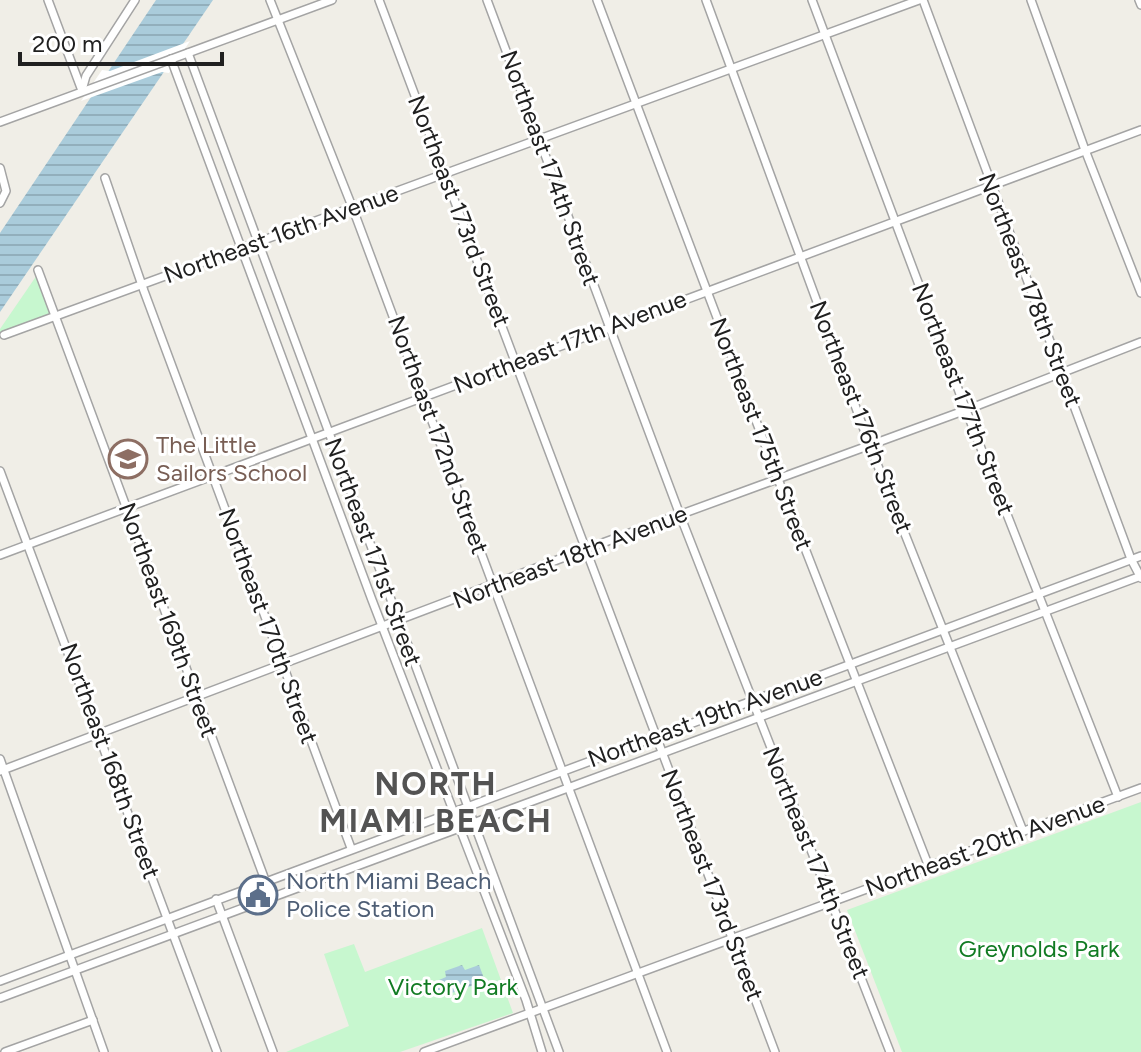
<svg xmlns="http://www.w3.org/2000/svg" width="1141" height="1052" viewBox="0 0 1141 1052" font-family="Figtree,sans-serif">
<style>
.park{fill:#c7f7cf}
.water{fill:url(#water-rules)}
.pier{fill:#fff}
.lines{fill:none;stroke-linecap:round;stroke-linejoin:round}
.minor-casing{stroke:#a4a4a4;stroke-width:10}
.minor{stroke:#fff;stroke-width:7}
.labels{text-anchor:middle;stroke-width:6;stroke-linejoin:round;paint-order:stroke}
.street-label{font-size:24px;fill:#202020;stroke:#fff}
.education-label{font-size:24px;fill:#785e54;stroke:#fff;text-anchor:start}
.service-label{font-size:24px;fill:#4e5e75;stroke:#fff;text-anchor:start}
.park-label{font-size:24px;fill:#117b23;stroke:#fff}
.district-label{font-size:32px;font-weight:bold;letter-spacing:2px;fill:#535353;stroke:#fff}
</style>
<defs>
<pattern id="water-rules" width="6" height="5" patternUnits="userSpaceOnUse" patternTransform="scale(2)"><rect width="6" height="5" fill="#aaccdb"/><path d="M0 2.5h6" fill="none" stroke="#92afbc"/></pattern>
</defs>
<rect width="100%" height="100%" fill="#f0eee7"/>
<g class="park">
<path d="M37,275L50,315L0,333V329Z"/>
<path d="M1141,802V1052H902L847,910Z"/>
<path d="M482,928L513,1013L400,1052H286L349,1026L324,954L354,944L365,972Z"/>
</g>
<g class="water">
<path d="M156,0H213L0,312V233Z"/>
<path d="M462,965L465,970L479,965L485,981L438,998L432,983L446,977L445,971Z"/>
</g>
<path class="pier" d="M190,41L169,73L162,72L81,101L102,70L110,71Z"/>
<g class="lines">
<defs>
<g id="minor">
<path d="M48,0L81,88"/>
<path d="M270,0L353,209L667,1052"/>
<path d="M379,0L775,1052"/>
<path d="M487,0L680,515L890,1052"/>
<path d="M597,0L778,479L929,867"/>
<path d="M706,0L870,446L1023,831"/>
<path d="M812,0L966,410L1118,797"/>
<path d="M923,0L1131,559L1141,578"/>
<path d="M1031,0L1085,150L1141,293"/>
<path d="M1139,0L1141,5"/>
<path d="M188,53L559,1052"/>
<path d="M171,59L372,600L526,1000L542,1052"/>
<path d="M82,90L86,76L135,0"/>
<path d="M0,122L332,0"/>
<path d="M0,168L6,191L0,203"/>
<path d="M105,178L144,291L351,848"/>
<path d="M38,270L265,880"/>
<path d="M4,335L919,0"/>
<path d="M0,471L217,1052"/>
<path d="M0,555L1141,130"/>
<path d="M0,759L104,1052"/>
<path d="M0,771L586,549L966,410L1141,342"/>
<path d="M216,899L273,1052"/>
<path d="M0,981L1141,556"/>
<path d="M0,998L1141,576"/>
<path d="M5,1052L93,1020"/>
<path d="M424,1052L1141,788"/>
</g>
</defs>
<use href="#minor" class="minor-casing"/>
<use href="#minor" class="minor"/>
</g>
<defs>
<symbol id="school-ring" viewBox="-11 -11 22 22"><circle r="9.5" fill="#fff" stroke="#8d6e63" stroke-width="1.5"/><path d="M0-5L7-2L0 1L-7-2ZM-4 1L0 2.5L4 1V4Q0 6-4 4Z" fill="#8d6e63"/></symbol>
<symbol id="civic-ring" viewBox="-11 -11 22 22"><circle r="9.5" fill="#fff" stroke="#5c6f8a" stroke-width="1.5"/><path d="M-.6-6.5H3V-4.5H.6V-3L4-1V1h2V6H-6V1h2V-1L-.6-3ZM-1.2 2.5V6h2.4V2.5Z" fill="#5c6f8a"/></symbol>
</defs>
<g fill-rule="evenodd">
<use href="#school-ring" x="106" y="437" width="44" height="44"/>
<use href="#civic-ring" x="236" y="873" width="44" height="44"/>
</g>
<g class="labels">
<g class="street-label">
<text transform="translate(550 168) rotate(70)" y="8">Northeast 174th Street</text>
<text transform="translate(459 211) rotate(69)" y="8">Northeast 173rd Street</text>
<text transform="translate(281 234) rotate(-20)" y="8">Northeast 16th Avenue</text>
<text transform="translate(1030 290) rotate(69)" y="8">Northeast 178th Street</text>
<text transform="translate(570 342) rotate(-21)" y="8">Northeast 17th Avenue</text>
<text transform="translate(963 399) rotate(69)" y="8">Northeast 177th Street</text>
<text transform="translate(861 417) rotate(69)" y="8">Northeast 176th Street</text>
<text transform="translate(761 434) rotate(69)" y="8">Northeast 175th Street</text>
<text transform="translate(438 435) rotate(70)" y="8">Northeast 172nd Street</text>
<text transform="translate(373 552) rotate(70)" y="8">Northeast 171st Street</text>
<text transform="translate(570 557) rotate(-21)" y="8">Northeast 18th Avenue</text>
<text transform="translate(168 620) rotate(70)" y="8">Northeast 169th Street</text>
<text transform="translate(268 626) rotate(70)" y="8">Northeast 170th Street</text>
<text transform="translate(705 718) rotate(-20)" y="8">Northeast 19th Avenue</text>
<text transform="translate(110 761) rotate(70)" y="8">Northeast 168th Street</text>
<text transform="translate(985 846) rotate(-20)" y="8">Northeast 20th Avenue</text>
<text transform="translate(816 863) rotate(68)" y="8">Northeast 174th Street</text>
<text transform="translate(712 885) rotate(69)" y="8">Northeast 173rd Street</text>
</g>
<g class="education-label">
<text x="156" y="453">The Little<tspan x="156" dy="28">Sailors School</tspan></text>
</g>
<g class="service-label">
<text x="286" y="889">North Miami Beach<tspan x="286" dy="28">Police Station</tspan></text>
</g>
<g class="park-label">
<text x="1039" y="957">Greynolds Park</text>
<text x="453" y="995">Victory Park</text>
</g>
<g class="district-label">
<text x="436" y="795">NORTH<tspan x="436" dy="37">MIAMI BEACH</tspan></text>
</g>
</g>
<path d="M20 52v12h202v-12" fill="none" stroke="#202020" stroke-width="4"/>
<text x="32" y="52" font-size="24" fill="#202020" stroke="#ffffff" stroke-width="6" paint-order="stroke">200 m</text>
</svg>
